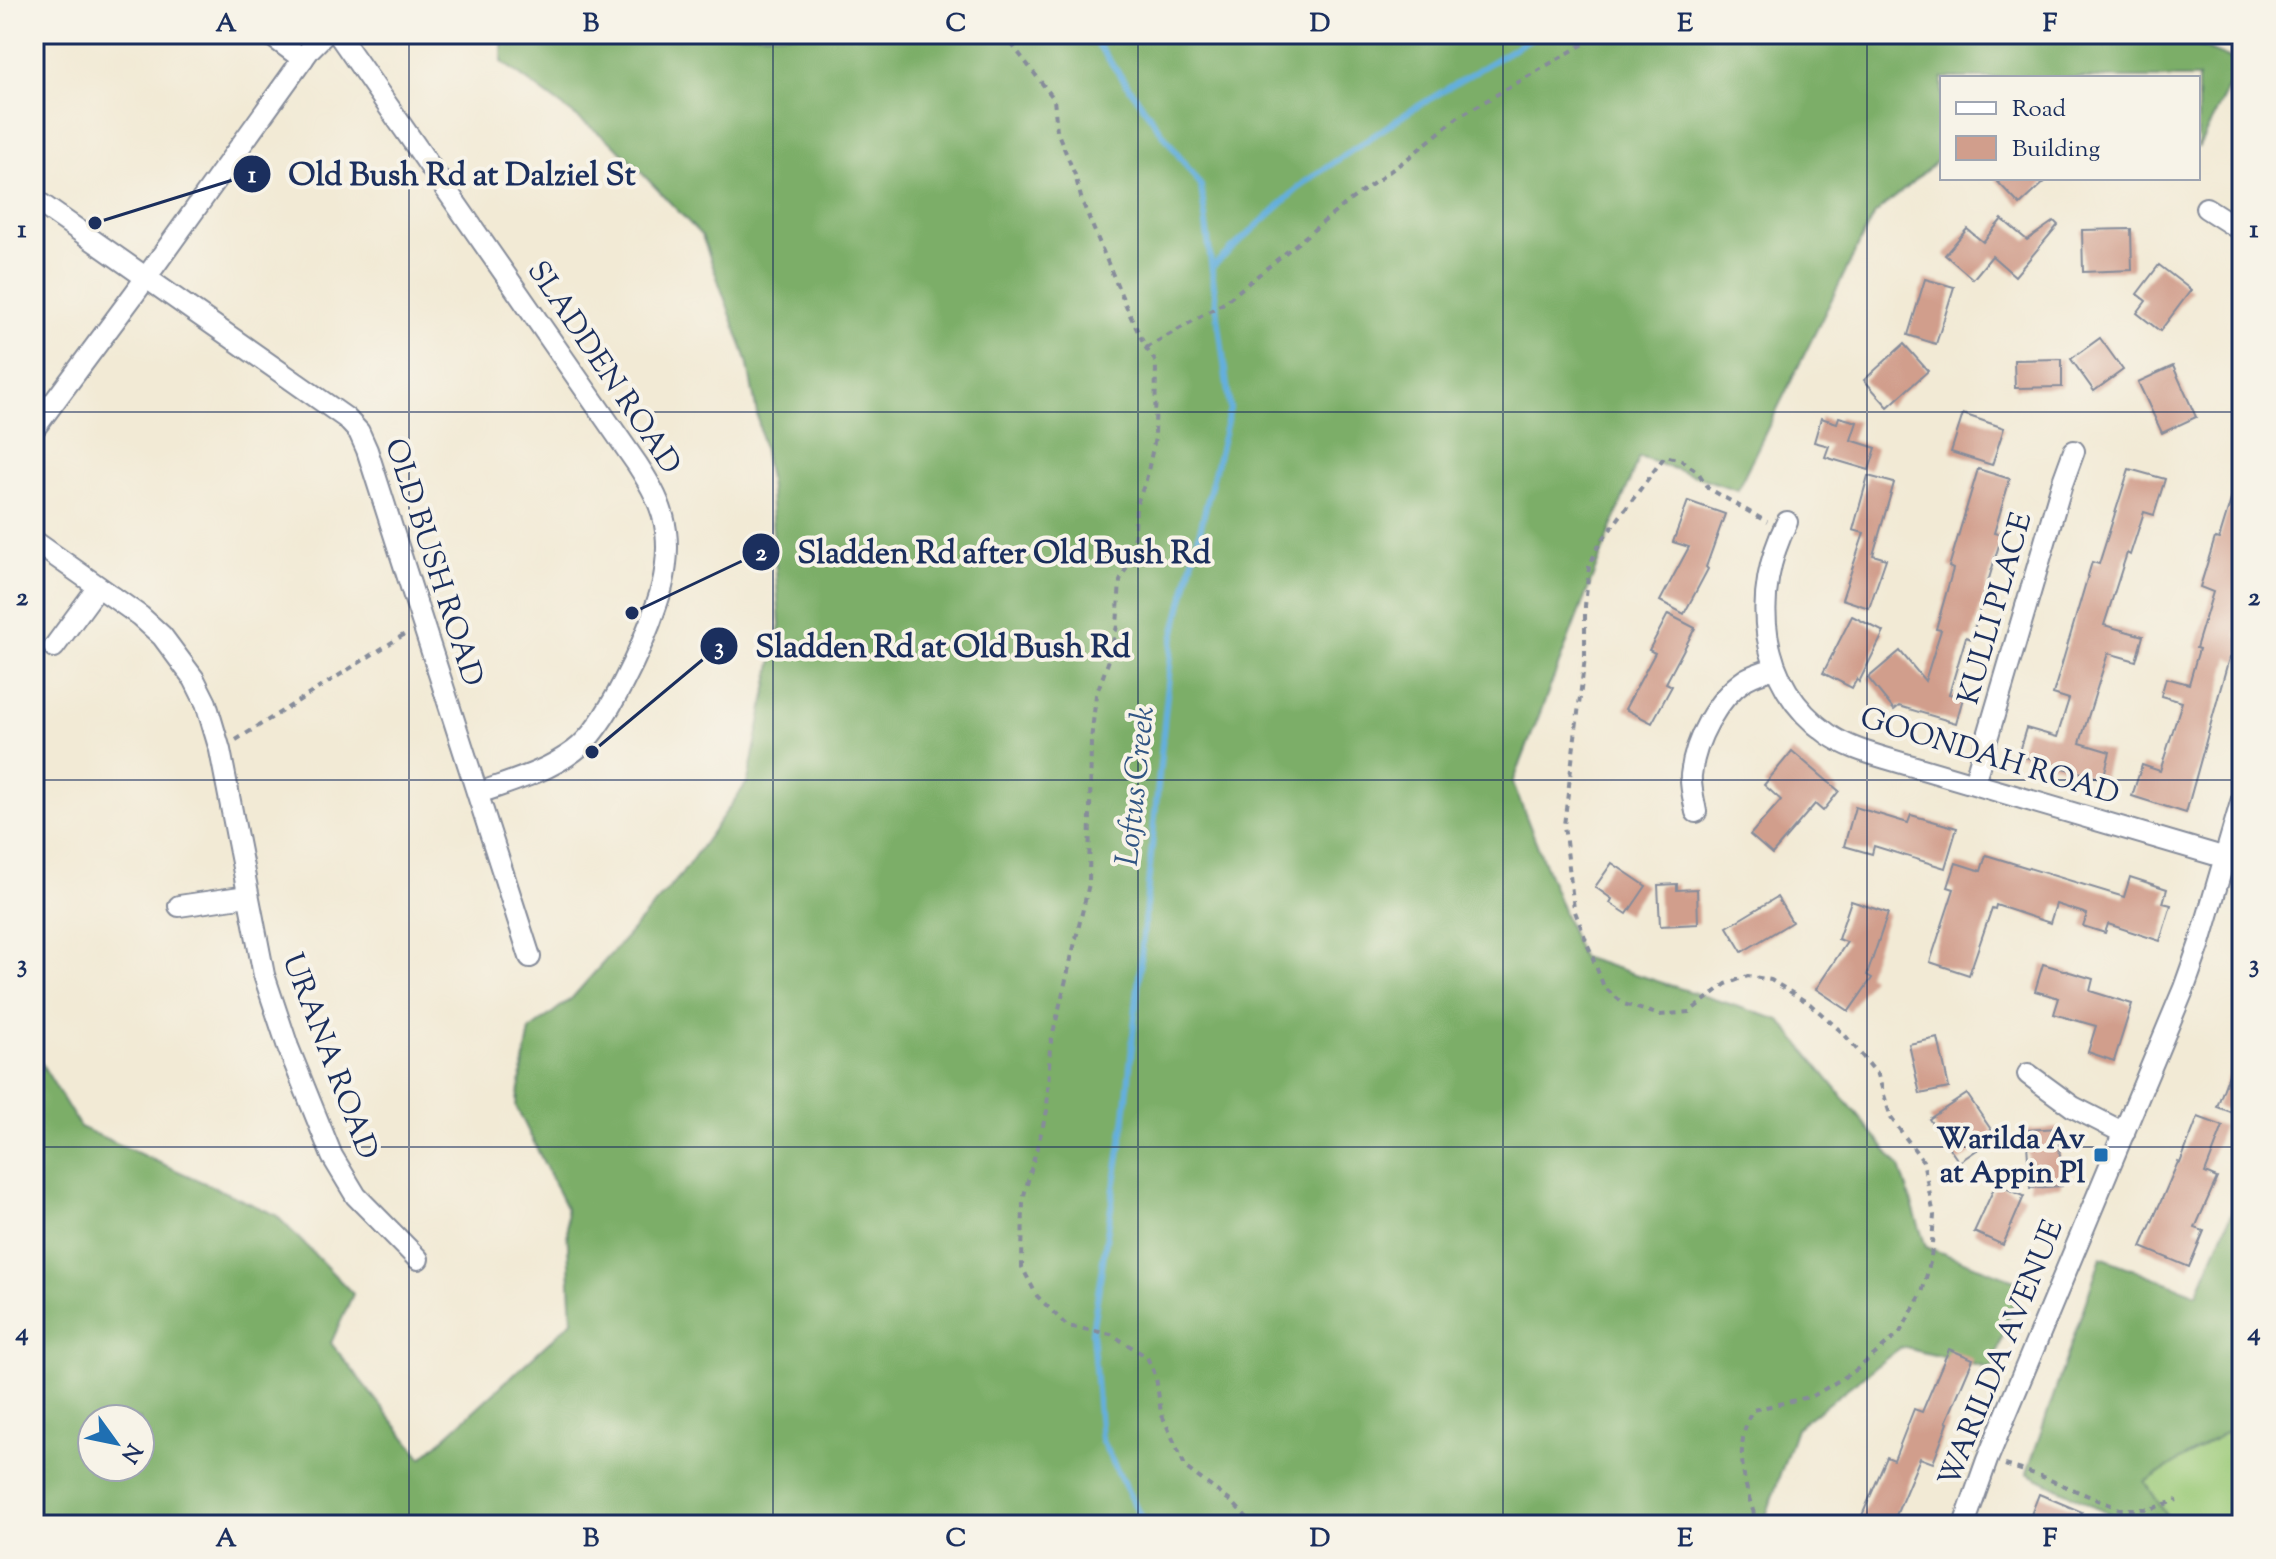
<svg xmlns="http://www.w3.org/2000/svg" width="2276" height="1559" viewBox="0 0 2276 1559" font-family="'Sorts Mill Goudy',serif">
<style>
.green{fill:#9bca78;stroke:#5b7c6b;stroke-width:2}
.forest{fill:#7cae68;stroke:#4c6e63;stroke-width:2;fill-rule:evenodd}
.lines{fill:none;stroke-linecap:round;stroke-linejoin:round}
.stream{stroke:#64afdd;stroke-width:6}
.building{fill:#d19e8c}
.minor-casing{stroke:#868c9a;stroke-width:24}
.path{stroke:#868c9a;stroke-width:4;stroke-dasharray:6 6;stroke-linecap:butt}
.minor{stroke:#fff;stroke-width:20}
.grid{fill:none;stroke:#1b2f5e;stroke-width:2;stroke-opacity:0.55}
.poi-dot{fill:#1f6fb2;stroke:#f7f3e8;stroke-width:3}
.labels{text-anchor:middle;stroke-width:8;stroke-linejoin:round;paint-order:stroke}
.street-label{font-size:30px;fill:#1b2f5e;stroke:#f7f3e8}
.poi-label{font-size:30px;font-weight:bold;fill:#1b2f5e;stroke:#f7f3e8;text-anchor:end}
.water-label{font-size:32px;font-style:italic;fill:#315584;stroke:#f7f3e8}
.leader{fill:none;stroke:#1b2f5e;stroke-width:3}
.callout-dot{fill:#1b2f5e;stroke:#f7f3e8;stroke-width:3}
.mark-label{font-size:24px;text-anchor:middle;font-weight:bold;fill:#fff}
.callout-label{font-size:32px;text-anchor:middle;font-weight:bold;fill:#1b2f5e;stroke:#f7f3e8;stroke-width:8;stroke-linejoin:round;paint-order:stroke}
.neatline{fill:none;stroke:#1b2f5e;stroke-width:3}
.grid-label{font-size:26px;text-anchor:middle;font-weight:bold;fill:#1b2f5e}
</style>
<rect width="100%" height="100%" fill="#f7f3e8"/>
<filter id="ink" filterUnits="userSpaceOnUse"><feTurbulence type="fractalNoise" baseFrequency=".0125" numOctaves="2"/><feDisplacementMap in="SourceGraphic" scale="16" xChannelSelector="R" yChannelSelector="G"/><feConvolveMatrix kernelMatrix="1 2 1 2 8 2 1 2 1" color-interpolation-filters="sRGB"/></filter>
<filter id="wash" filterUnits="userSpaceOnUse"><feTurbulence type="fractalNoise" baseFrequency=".006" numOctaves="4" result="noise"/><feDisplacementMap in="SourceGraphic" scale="32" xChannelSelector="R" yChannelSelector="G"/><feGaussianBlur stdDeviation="1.8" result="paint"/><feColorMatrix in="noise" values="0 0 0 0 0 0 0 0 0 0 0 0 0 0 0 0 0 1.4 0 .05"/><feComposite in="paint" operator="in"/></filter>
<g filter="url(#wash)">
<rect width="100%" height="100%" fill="#f2ead5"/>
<path class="green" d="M2242,1422V1525H2173L2145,1482Z"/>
<g class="forest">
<path d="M502,34H2170L2241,63L2198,148V78H1942V157L1873,216L1737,490L1639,457L1513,783L1581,957L1780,1020L1900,1167L1926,1247L2020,1282L1992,1369L1901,1347L1796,1428L1763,1525H34V1051L80,1127L276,1215L353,1294L331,1343L422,1458L572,1321L566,1208L516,1106L530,1030L572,998L681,875L748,781L780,625L769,479L747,360L702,236L615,145L502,62ZM92,1419H140V1467H92Z"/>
<path d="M2242,1188V1422L2145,1482L2173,1525H2132L2027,1473L2101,1257L2197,1294Z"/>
</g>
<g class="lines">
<g class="stream">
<path d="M1090,34L1201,186L1230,409L1172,644L1125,1117L1092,1332L1101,1439L1145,1525"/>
<path d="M1212,267L1305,182L1410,111L1538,34"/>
</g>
</g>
<g id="blocks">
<g class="building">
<path d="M1994,178H2049L2020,205Z"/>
<path d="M2002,219L2027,240L2054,221L2058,225L2015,276L1992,256L1973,279L1945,255L1967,229L1983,242Z"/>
<path d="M2131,229L2132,270L2083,272L2082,230Z"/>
<path d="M2159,265L2191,290L2160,331L2137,313L2146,301L2137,294Z"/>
<path d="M1925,279L1954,287L1936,344L1908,335Z"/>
<path d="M2100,338L2123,370L2094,391L2071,359Z"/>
<path d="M1904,344L1928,371L1888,407L1864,380Z"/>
<path d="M2062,359V387L2015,388L2014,360Z"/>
<path d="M2173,366L2196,417L2162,433L2138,382Z"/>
<path d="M1963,414L2004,428L1992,465L1951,452Z"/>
<path d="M1839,417L1857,422L1851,440L1876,448L1869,470L1825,457L1829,446L1814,442L1821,418L1837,423Z"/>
<path d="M1978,469L2010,479L1994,533L2002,535L1971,639L1966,637L1949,694L1963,698L1956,723L1899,706L1894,710L1868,678L1900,651L1925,681L1941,630L1936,629L1953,569L1949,567Z"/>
<path d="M2129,469L2165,479L2154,515L2144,512L2130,555L2127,553L2104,625L2143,636L2136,661L2108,653L2080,743L2110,752L2103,779L2018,755L2026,728L2057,737L2069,699L2053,694L2092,562L2099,564Z"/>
<path d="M1868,476L1894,483L1873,555L1886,559L1869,608L1842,599L1864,533L1853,530Z"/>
<path d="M2238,477L2242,478V617L2236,637L2242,639V648L2238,661L2229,658L2186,813L2132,796L2142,765L2160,771L2182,702L2161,696L2166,678L2189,684L2199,649L2196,648L2213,592L2200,587L2215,538L2219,539Z"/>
<path d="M1688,501L1725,514L1706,567L1708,569L1684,614L1660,601L1689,547L1673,542Z"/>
<path d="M1668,614L1695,628L1666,683L1672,686L1652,723L1625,709L1655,653L1649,650Z"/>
<path d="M1852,616L1884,632L1859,682L1857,679L1852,688L1823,673Z"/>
<path d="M1792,751L1839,791L1823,811L1815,804L1772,854L1750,835L1781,800L1764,785Z"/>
<path d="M1855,807L1908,823L1911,815L1957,828L1945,868L1874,846L1872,854L1844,846Z"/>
<path d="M1986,855L2124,897L2130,877L2167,889L2163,903L2171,905L2160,941L2108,924L2105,933L2083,926L2087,914L2056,904L2050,923L1996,905L1995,909L1992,908L1969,975L1930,962L1954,889L1948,887L1956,863L1981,871Z"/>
<path d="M1612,863L1646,886L1627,914L1610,903L1612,899L1595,887Z"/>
<path d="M1677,884V890L1697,889L1698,924L1660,926L1658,885Z"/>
<path d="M1777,897L1792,922L1742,952L1727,927Z"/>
<path d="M1851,901L1888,913L1867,975L1872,978L1849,1011L1816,989L1847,942L1838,939Z"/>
<path d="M2043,964L2093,979L2090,991L2132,1004L2114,1061L2088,1052L2096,1026L2054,1014L2059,998L2035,991Z"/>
<path d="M1938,1038L1949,1088L1920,1094L1909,1044Z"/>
<path d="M2240,1045H2242V1116L2217,1107Z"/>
<path d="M1967,1094L1996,1137L1959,1162L1929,1119Z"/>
<path d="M2198,1117L2223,1126L2205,1173L2217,1178L2195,1228L2204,1231L2189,1267L2141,1247L2178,1162L2180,1163Z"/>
<path d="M2058,1128L2062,1186L2030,1188L2026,1130Z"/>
<path d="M1996,1184L2024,1196L2003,1245L1974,1232Z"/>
<path d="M1949,1349L1973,1359L1946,1422L1948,1423L1933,1463L1920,1458L1892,1525H1858L1887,1457L1894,1460L1914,1409L1922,1412Z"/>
<path d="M2039,1494L2082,1512L2077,1525H2027Z"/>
</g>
</g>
</g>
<g filter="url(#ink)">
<use href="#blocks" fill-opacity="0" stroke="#868c9a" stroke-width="2"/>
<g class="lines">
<defs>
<g id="minor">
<path d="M269,34L303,59"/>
<path d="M338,34L637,464C650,484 663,506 666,531C669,554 665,581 657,603C644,643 607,727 574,751C546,772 512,781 479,793"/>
<path d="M34,199L346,418L359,432L367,450L530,957"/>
<path d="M2206,208L2242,231"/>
<path d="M34,429L135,293L310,49L325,34"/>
<path d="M1787,522C1751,593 1757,684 1828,734C1845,746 1865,752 1885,758L2226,858"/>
<path d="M34,541L140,616L162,636L194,679L206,703L220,750L264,975L288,1047L332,1156L356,1196L418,1259"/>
<path d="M54,647L98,587"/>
<path d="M1974,783L2062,484L2074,451"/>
<path d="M1696,812C1694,800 1690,786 1691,775C1695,740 1716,699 1746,679C1755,674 1765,671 1775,668"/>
<path d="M179,906L247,896"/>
<path d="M2028,1074L2073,1107L2124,1133"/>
<path d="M1964,1525L1987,1460L2184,988L2200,943L2242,799"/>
</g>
</defs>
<use href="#minor" class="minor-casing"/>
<g class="path">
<path d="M1004,34L1054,99L1057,131L1075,175L1082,201L1128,311L1146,348L1156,362L1155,438L1146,480L1136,506L1134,552L1120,581L1117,626L1109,660L1096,695L1091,741L1089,884L1050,1046L1047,1111L1023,1199L1022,1267L1037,1296L1067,1326L1111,1334L1147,1357L1156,1377L1161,1413L1186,1468L1233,1503L1254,1525"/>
<path d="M1146,348L1224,303L1349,201L1407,159L1458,117L1601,34"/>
<path d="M236,740L405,634"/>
<path d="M2005,1465L2038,1475L2120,1509H2151L2177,1500"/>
<path d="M34,1491L48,1525"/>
<path d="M1758,1525C1745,1489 1732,1445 1753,1410L1813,1396L1856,1370L1899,1334L1922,1293L1931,1259L1934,1215L1923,1161L1891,1118L1878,1075L1844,1034L1810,1004L1771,980L1748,976L1726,984L1689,1012L1660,1015L1624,1004L1604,987L1574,909L1564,825L1585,657V606L1589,567L1598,546L1665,456L1681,460L1698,472L1708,488L1767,522"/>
</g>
<use href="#minor" class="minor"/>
</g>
</g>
<path class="grid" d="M409,34V1525M773,34V1525M1138,34V1525M1503,34V1525M1867,34V1525M34,412H2242M34,780H2242M34,1147H2242"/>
<rect class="poi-dot" x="2093" y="1147" width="16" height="16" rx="4"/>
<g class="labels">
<g class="street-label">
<text transform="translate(605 367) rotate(56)" y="10">SLADDEN ROAD</text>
<text transform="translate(435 562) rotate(72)" y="10">OLD BUSH ROAD</text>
<text transform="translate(1994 608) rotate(-74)" y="10">KULLI PLACE</text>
<text transform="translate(1990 755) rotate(17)" y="10">GOONDAH ROAD</text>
<text transform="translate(331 1056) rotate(69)" y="10">URANA ROAD</text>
<text transform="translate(2000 1353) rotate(-68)" y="10">WARILDA AVENUE</text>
</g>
<g class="poi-label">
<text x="2085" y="1148">Warilda Av<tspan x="2085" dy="34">at Appin Pl</tspan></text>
</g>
<g class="water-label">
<text transform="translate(1134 786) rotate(-84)" y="11">Loftus Creek</text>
</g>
</g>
<path class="leader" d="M95 223L252 174M632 613L761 552M592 752L719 646"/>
<g class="callout-dot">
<circle cx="95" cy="223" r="8"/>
<circle cx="632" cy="613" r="8"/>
<circle cx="592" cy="752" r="8"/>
<circle cx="252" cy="174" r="20"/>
<circle cx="761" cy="552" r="20"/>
<circle cx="719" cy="646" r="20"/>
</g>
<g class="mark-label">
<text x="252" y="182">1</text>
<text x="761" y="560">2</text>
<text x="719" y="654">3</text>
</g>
<g class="callout-label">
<text x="462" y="185">Old Bush Rd at Dalziel St</text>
<text x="1004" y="563">Sladden Rd after Old Bush Rd</text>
<text x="943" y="657">Sladden Rd at Old Bush Rd</text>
</g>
<rect width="2276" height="1559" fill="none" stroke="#f7f3e8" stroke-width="88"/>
<rect x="1940" y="76" width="260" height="104" fill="#f7f3e8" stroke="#9fa5b1" stroke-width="2"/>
<rect x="1956" y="102" width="40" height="12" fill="#ffffff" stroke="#9fa5b1" stroke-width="2"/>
<text x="2012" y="116" font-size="24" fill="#1b2f5e">Road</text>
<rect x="1956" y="136" width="40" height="24" fill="#d19e8c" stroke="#9fa5b1" stroke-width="2"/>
<text x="2012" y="156" font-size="24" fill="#1b2f5e">Building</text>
<g transform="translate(116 1443) rotate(123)"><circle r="38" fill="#f7f3e8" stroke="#9fa5b1" stroke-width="2"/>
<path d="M0-6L14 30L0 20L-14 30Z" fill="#1f6fb2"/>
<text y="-12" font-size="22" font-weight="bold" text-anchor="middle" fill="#1b2f5e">N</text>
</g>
<rect x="44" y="44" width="2188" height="1471" class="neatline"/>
<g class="grid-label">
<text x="226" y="31">A</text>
<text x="591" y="31">B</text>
<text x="956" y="31">C</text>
<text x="1320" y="31">D</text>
<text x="1685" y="31">E</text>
<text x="2050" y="31">F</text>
<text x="22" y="237">1</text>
<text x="2254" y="237">1</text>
<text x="22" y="605">2</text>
<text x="2254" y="605">2</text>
<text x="22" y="972">3</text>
<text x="2254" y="972">3</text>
<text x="22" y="1340">4</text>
<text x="2254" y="1340">4</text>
<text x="226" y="1546">A</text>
<text x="591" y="1546">B</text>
<text x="956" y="1546">C</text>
<text x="1320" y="1546">D</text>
<text x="1685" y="1546">E</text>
<text x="2050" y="1546">F</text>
</g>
</svg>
